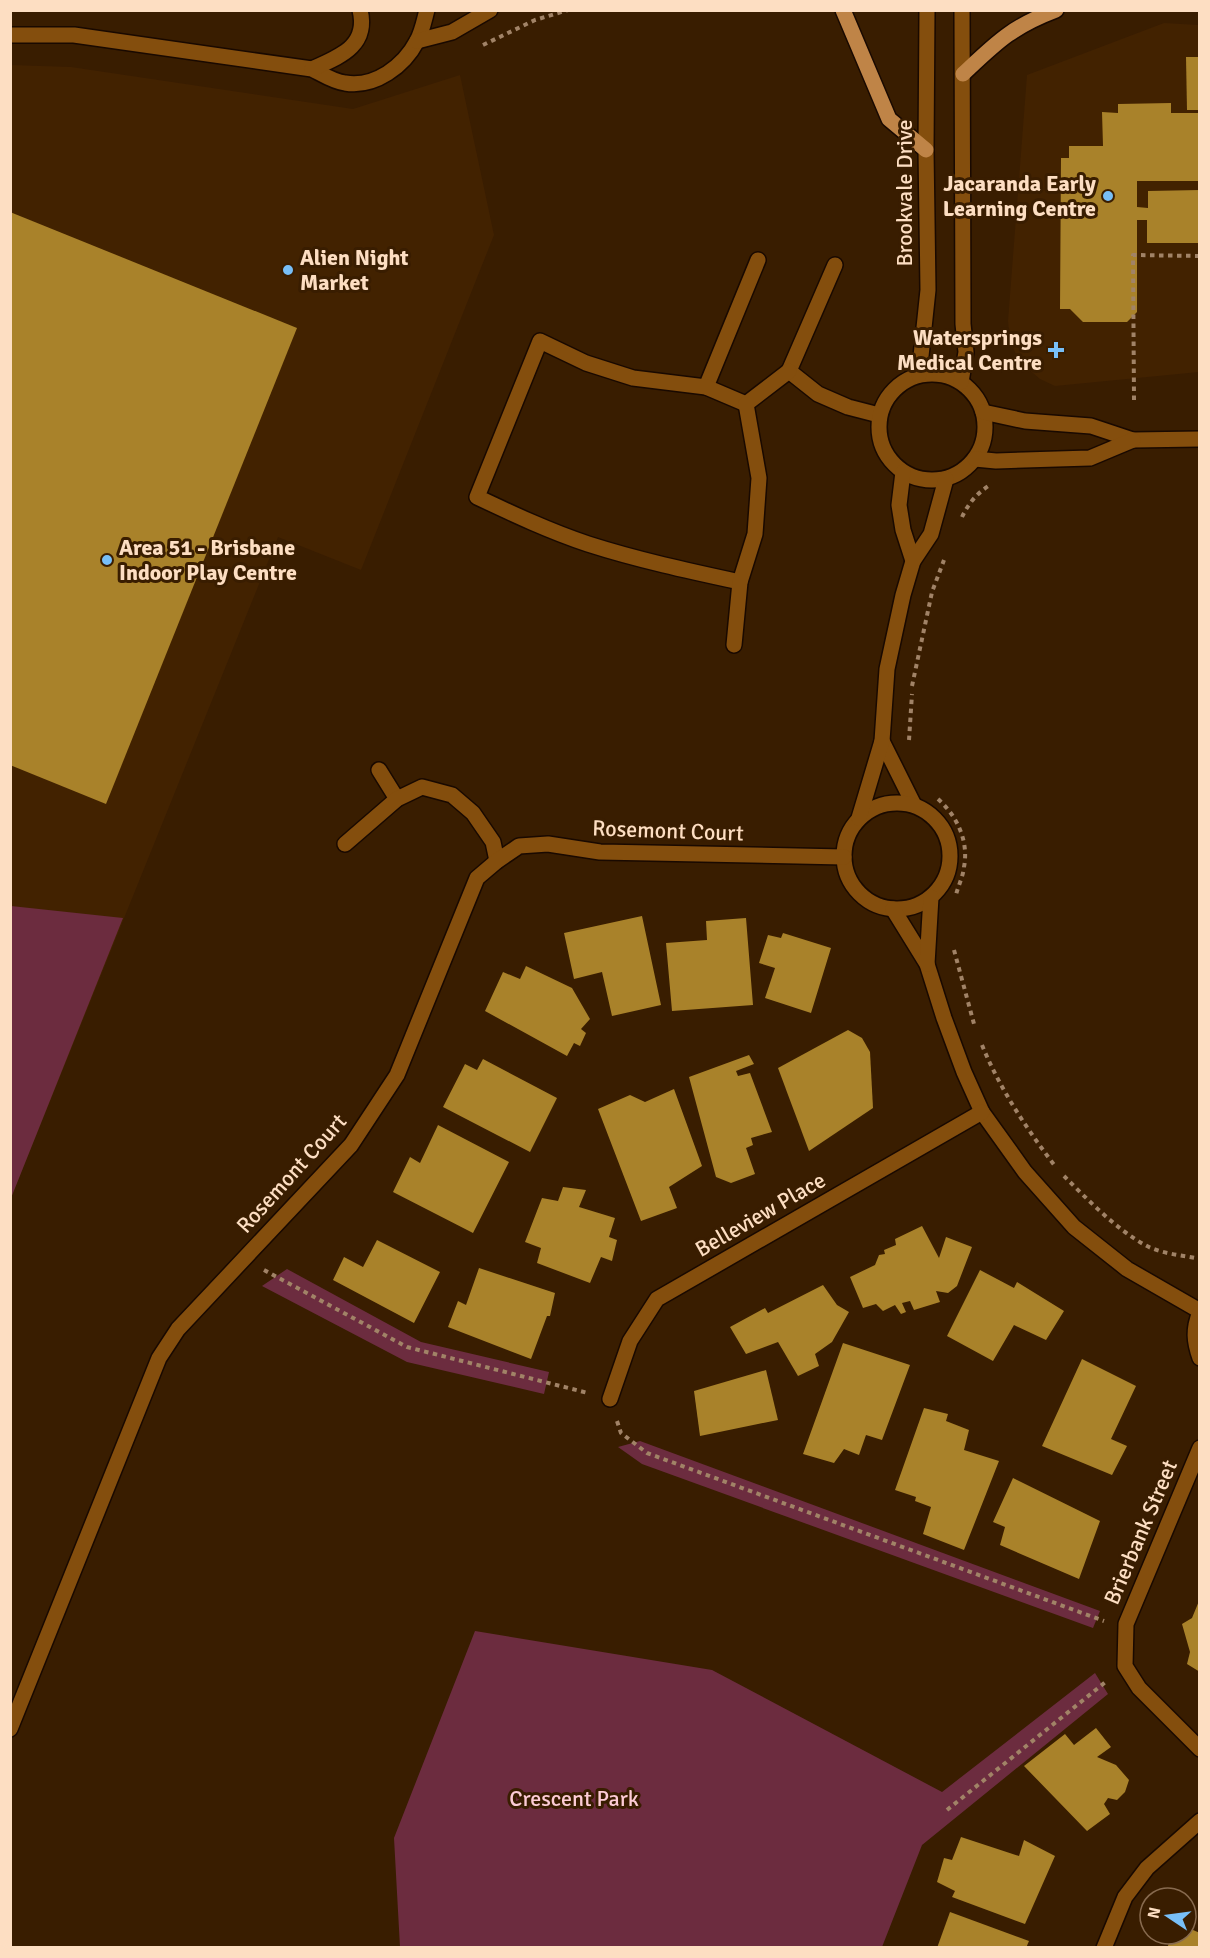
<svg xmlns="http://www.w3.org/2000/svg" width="1210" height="1958" viewBox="0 0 1210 1958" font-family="Signika,sans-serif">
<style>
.built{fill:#422200}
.green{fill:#6c2c3f}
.building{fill:#a9822a}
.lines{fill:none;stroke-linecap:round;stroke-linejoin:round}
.lane-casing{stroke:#190900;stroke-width:18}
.street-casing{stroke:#190900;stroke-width:18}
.primary-casing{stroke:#190900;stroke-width:18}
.path{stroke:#a18367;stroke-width:4;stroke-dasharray:4.5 4.5;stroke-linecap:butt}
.lane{stroke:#844e0d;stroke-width:15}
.street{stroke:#844e0d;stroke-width:15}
.primary{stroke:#bf8447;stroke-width:15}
.poi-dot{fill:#78bff7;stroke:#391d00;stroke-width:2}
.labels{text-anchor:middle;stroke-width:6;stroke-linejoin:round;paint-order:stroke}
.poi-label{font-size:22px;font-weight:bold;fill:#fddec2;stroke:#391d00;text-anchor:end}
.street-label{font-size:22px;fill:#fddec2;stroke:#391d00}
.park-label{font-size:22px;fill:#fdccd6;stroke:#391d00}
</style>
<rect width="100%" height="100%" fill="#391d00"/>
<g class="built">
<path d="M1164,23L1199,25V372L1055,386L1040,379L1019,361L1010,341L1008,321L1027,75Z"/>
<path d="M11,65L71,67L353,109L460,75L494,235L361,570L278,537L11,1198Z"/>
</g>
<g class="green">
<path d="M11,906L123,918L11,1198L10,906Z"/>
<path d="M287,1269L421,1342L549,1372L544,1394L407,1362L262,1286Z"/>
<path d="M640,1441L1100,1611L1093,1628L642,1464L618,1447Z"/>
<path d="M475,1631L712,1670L942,1792L1095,1673L1108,1694L922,1845L882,1947H400L394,1838Z"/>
</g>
<g class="building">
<path d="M1186,57H1200V110H1187Z"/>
<path d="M1171,103V113H1200V181H1137V207L1148,208V191L1200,190L1199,243H1147V220H1137V312L1127,322H1083L1070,309H1060L1061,158H1069V146H1103L1102,112L1118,113V104Z"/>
<path d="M10,212L297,328L106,804L10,765Z"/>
<path d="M642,916L661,1005L612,1016L602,972L574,979L564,933Z"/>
<path d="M746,918L753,1005L672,1011L666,943L707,940L706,921Z"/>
<path d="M783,933L831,948L811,1013L765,998L775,968L759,963L768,935L781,938Z"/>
<path d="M526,966L572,988L590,1019L581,1029L586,1033L580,1046L574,1043L567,1056L485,1011L503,972L520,979Z"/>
<path d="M848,1030L862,1038L870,1052L873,1108L809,1151L778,1068Z"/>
<path d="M749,1055L754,1064L736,1071L738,1076L750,1073L772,1132L751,1138L753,1145L746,1148L755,1174L731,1183L716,1177L689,1077Z"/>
<path d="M483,1059L557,1098L530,1152L443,1107L465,1064L477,1070Z"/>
<path d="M674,1089L702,1166L669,1187L677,1208L641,1221L598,1109L630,1095L645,1102Z"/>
<path d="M438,1125L509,1162L473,1233L393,1192L410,1157L420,1163Z"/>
<path d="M563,1187L586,1190L579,1207L615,1218L609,1237L617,1240L612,1261L601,1257L590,1283L537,1263L541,1248L525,1242L542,1198L558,1201Z"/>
<path d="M922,1226L939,1258L946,1237L972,1247L957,1286L948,1293L936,1291L940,1302L914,1310L910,1301L902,1303L906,1312L901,1314L895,1305L883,1311L876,1304L863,1308L850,1277L875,1265L879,1255L885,1254L884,1250L896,1245L895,1239Z"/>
<path d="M377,1240L440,1272L414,1323L333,1280L344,1257L363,1267Z"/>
<path d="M479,1268L555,1293L550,1316H547L531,1359L448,1327L458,1301L466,1305Z"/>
<path d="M980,1270L1014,1288L1017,1282L1064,1311L1046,1340L1014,1325L993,1361L947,1336Z"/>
<path d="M823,1285L837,1305L849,1312L832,1342L815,1354L819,1366L798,1376L778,1342L746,1354L730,1327L765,1308L768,1313Z"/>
<path d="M843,1343L910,1365L882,1440L866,1435L859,1455L844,1449L834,1463L803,1454Z"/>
<path d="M1082,1359L1136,1386L1111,1439L1127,1446L1112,1475L1042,1446Z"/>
<path d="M766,1370L778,1420L700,1436L694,1391Z"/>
<path d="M924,1408L948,1414L946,1421L969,1430L964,1450L999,1461L964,1550L923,1534L931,1507L915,1501L916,1497L895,1490Z"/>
<path d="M1013,1478L1100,1521L1079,1579L1000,1545L1005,1527L993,1522Z"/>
<path d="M1199,1601H1200V1672L1187,1664L1190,1652L1182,1624L1192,1618Z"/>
<path d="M1096,1728L1111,1747L1097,1757L1116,1765L1129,1780L1125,1792L1117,1800L1108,1798L1104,1804L1110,1814L1087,1831L1024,1766L1065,1734L1074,1745Z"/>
<path d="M961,1837L1019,1856L1024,1840L1055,1856L1025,1924L952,1897L955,1891L937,1882L944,1858L952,1860Z"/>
<path d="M950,1912L1029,1941L1026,1948H937Z"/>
<path d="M1186,1927L1200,1933V1948H1167L1173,1934H1186Z"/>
</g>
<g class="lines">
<defs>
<g id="lane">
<path d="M10,35H74L312,69C322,74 334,82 345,83C375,88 404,66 417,41C422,32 424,21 427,10"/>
<path d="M417,41L452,32L490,10"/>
<path d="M312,69C338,57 369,47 360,10"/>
<path d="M835,265L789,371L818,394L848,407L879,415"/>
<path d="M706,387L758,260"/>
<path d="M740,582C689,571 638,560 588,544C549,531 513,514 477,497L540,341L586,363L633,378L706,387L746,404"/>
<path d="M734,645L740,582L755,534L759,478L746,404L789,371"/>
<path d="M379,770L397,799"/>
</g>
<g id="street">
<circle cx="932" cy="427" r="53"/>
<path d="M919,375L928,290L926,150L927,10"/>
<path d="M961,382L966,352L963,324L962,10"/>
<path d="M983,412L1025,421L1091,426L1133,440L1200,439"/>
<path d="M975,459L996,461L1090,458L1133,440"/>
<path d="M903,472L899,505L903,530L913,561"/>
<path d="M882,741L914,805"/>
<circle cx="897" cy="856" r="53"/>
<path d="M859,818L882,741L887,669L903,595L913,561L931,534L946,479"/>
<path d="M345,844L397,799L422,787L452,795L473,813L493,842L497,861"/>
<path d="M893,909L927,964L944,1018L964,1072L982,1112L1025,1172L1074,1227L1127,1269L1200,1311"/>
<path d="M927,964L931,897"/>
<path d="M1200,1312C1193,1329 1194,1341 1200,1358"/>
<path d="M610,1399L630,1341L657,1299L982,1112"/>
<path d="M1200,1448L1126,1624L1125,1666L1139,1688L1200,1749"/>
<path d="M10,1729L159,1358L178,1329L351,1145L397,1075L477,878L497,861L519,846L548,844L600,852L844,857"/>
<path d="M1104,1948L1125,1897L1147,1868L1200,1821"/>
</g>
<g id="primary">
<path d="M843,10L889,119L926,150"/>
<path d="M963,74C996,43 1011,27 1056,10"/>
</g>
</defs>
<use href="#lane" class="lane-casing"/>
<use href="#street" class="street-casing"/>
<use href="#primary" class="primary-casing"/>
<g class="path">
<path d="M483,45L535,20L568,10"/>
<path d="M1134,400L1133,255L1200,256"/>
<path d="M962,517C968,504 977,493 990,485"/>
<path d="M912,686L932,592L944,560"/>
<path d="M909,740L912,694"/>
<path d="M938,799C957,816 969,841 964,867C963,877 958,886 956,895"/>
<path d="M954,950L974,1024"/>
<path d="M982,1045C1000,1089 1026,1128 1055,1166"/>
<path d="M1064,1176C1088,1200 1116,1229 1145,1245C1161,1254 1182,1255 1200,1259"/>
<path d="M264,1270L407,1347L588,1393"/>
<path d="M617,1421L621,1433L647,1453L1104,1621"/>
<path d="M947,1810L1108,1680"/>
</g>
<use href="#lane" class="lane"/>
<use href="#street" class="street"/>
<use href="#primary" class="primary"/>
</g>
<g class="poi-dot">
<circle cx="1108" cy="196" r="6"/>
<circle cx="288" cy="270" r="6"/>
<path d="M1053 341h6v6h6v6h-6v6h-6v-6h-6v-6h6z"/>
<circle cx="107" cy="560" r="6"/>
</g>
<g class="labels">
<g class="poi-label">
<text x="1096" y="191">Jacaranda Early<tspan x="1096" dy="25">Learning Centre</tspan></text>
<text x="300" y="265" text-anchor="start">Alien Night<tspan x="300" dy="25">Market</tspan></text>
<text x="1042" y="345">Watersprings<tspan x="1042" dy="25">Medical Centre</tspan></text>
<text x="119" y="555" text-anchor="start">Area 51 - Brisbane<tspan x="119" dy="25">Indoor Play Centre</tspan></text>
</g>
<g class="street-label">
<text transform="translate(904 193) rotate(-90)" y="8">Brookvale Drive</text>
<text transform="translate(668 830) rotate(2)" y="8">Rosemont Court</text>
<text transform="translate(291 1173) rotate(-48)" y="8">Rosemont Court</text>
<text transform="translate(760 1214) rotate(-30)" y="8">Belleview Place</text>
<text transform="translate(1140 1532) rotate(-67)" y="8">Brierbank Street</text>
</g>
<g class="park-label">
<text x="574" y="1806">Crescent Park</text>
</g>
</g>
<rect width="1210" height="1958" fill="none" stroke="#fddec2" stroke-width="24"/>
<g transform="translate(1168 1916) rotate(283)"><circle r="28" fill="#391d00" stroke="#876a4e" stroke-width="1.5"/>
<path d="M0-4.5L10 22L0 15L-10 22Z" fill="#78bff7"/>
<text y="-9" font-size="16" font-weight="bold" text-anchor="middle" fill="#fddec2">N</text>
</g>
</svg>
